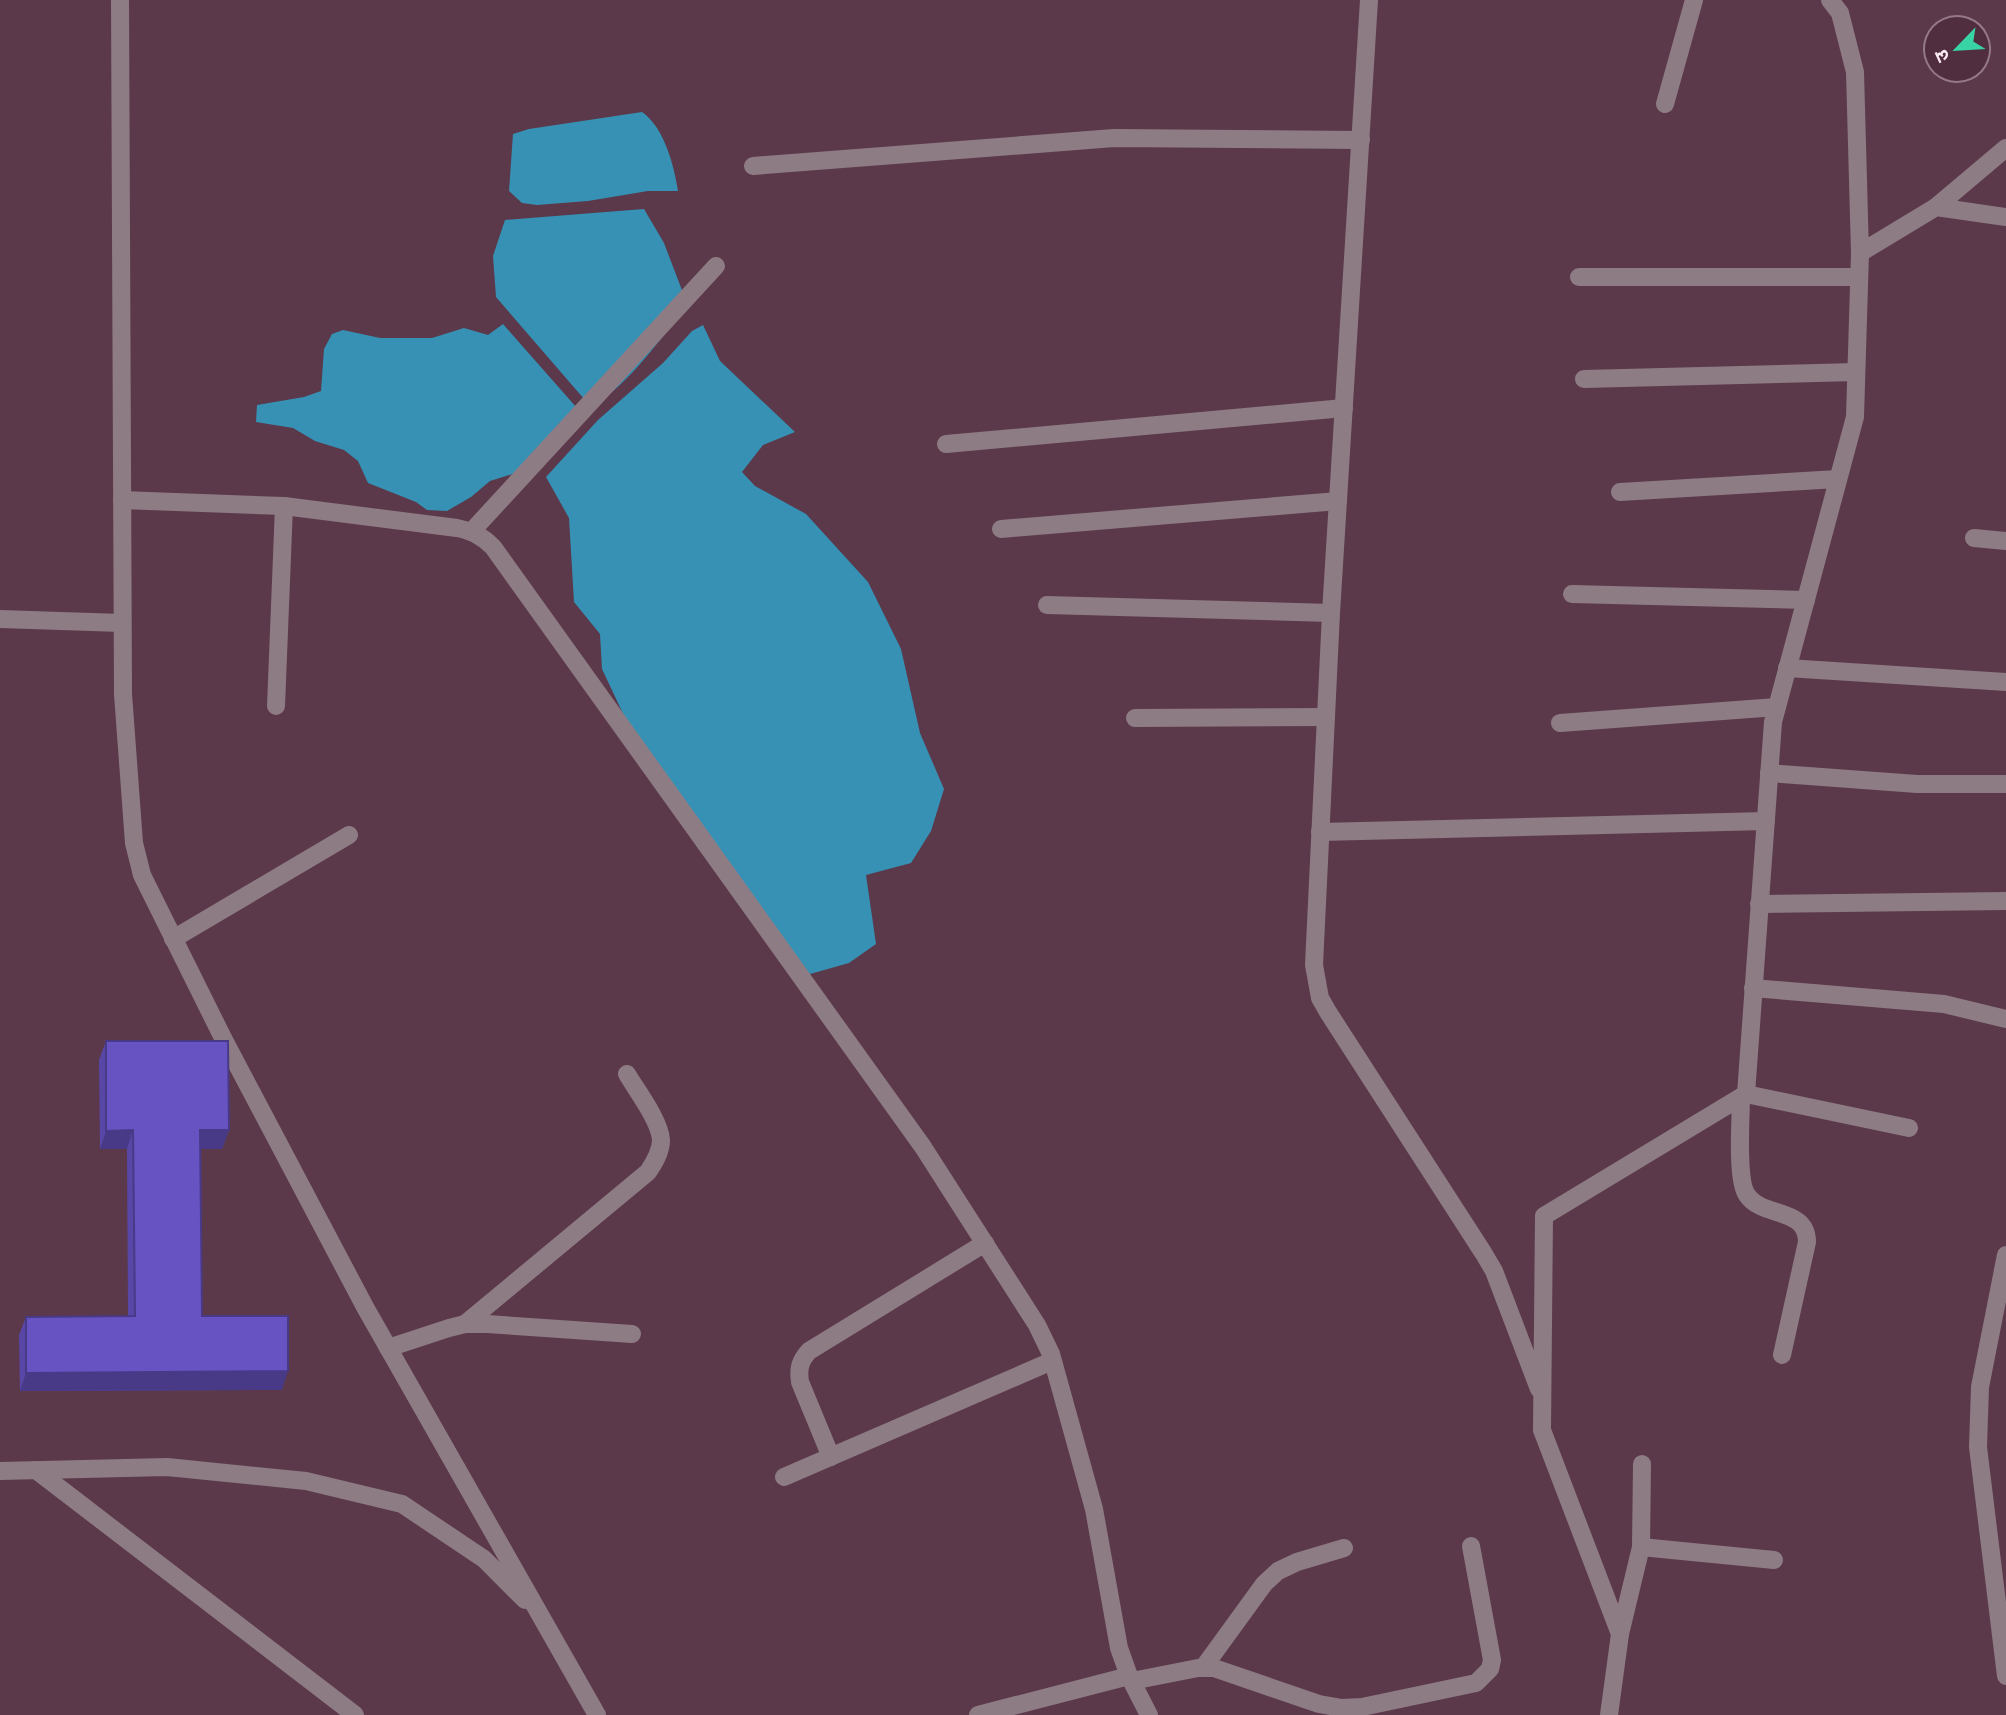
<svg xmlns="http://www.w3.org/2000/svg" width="2006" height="1715" viewBox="0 0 2006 1715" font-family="'Roboto Condensed','Noto Sans Devanagari',sans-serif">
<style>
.water{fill:#3691b5}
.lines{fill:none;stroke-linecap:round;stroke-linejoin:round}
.minor{stroke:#8e7c84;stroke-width:18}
.wall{fill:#5947a7}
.shaded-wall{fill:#493a88}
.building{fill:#6853c2;stroke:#493a88;stroke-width:2}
</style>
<rect width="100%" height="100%" fill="#5b394a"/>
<g class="water">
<path d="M642,112C664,127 674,165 678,191H648L588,201L537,205L522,203L509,191L513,134L529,129Z"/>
<path d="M644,209L664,243L688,306C658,340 631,383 591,407L496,297L493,256L505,220Z"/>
<path d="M503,324L584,416L516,473L490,481L471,497L447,511L427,510L416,502L368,483L358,461L344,450L315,441L293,428L256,422L257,405L304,397L321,391L324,349L332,334L343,330L380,338H432L464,328L488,335Z"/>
<path d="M703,325L720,361L795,432L763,445L742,472L755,486L806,514L868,582L901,649L920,733L944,789L931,831L911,863L866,875L876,944L849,963L810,974L783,956L635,739L602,669L600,634L574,602L569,518L546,477L598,420L663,363L692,331Z"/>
</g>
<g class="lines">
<g class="minor">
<path d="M120,0L123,694L134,843L142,875L224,1040L365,1307L597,1715"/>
<path d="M1369,0L1331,613L1314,965L1320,998L1328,1012L1484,1254L1494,1271L1539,1389"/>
<path d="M1830,0L1840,13L1855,72L1860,253"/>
<path d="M1665,104L1694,0"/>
<path d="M753,166L1114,138L1361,140"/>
<path d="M1936,207L2006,148"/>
<path d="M1579,277H1859"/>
<path d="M1584,379L1856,372"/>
<path d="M946,444L1344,408"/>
<path d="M1620,492L1838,479"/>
<path d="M122,500L284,506L457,528C472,531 482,536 493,547L923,1147L1037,1325L1051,1354L1094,1509L1119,1648L1129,1676L1149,1715"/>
<path d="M1001,529L1338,501"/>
<path d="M472,531L716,266"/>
<path d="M1974,538L2006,541"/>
<path d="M1572,594L1806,600"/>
<path d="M1047,605L1331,613"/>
<path d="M0,619L122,623"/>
<path d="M1787,668L2006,682"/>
<path d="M276,706L284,506"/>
<path d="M1135,718L1326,717"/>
<path d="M1560,723L1777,707"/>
<path d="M1769,773L1917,784H2006"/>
<path d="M1320,832L1766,821"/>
<path d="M1759,904L2006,901"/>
<path d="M173,939L349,835"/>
<path d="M1753,988L1944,1004L2006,1019"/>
<path d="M1746,1094L1909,1128"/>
<path d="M1741,1097C1741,1117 1736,1180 1747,1195C1762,1218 1807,1207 1807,1242L1782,1355"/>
<path d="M2006,1255L1980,1387L1978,1447L2006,1676"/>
<path d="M465,1324L648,1172C654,1163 661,1152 661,1140C660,1121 637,1091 627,1074"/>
<path d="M388,1348L449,1328L465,1324H487L632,1334"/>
<path d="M831,1457L800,1382C798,1368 800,1361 809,1351L985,1243"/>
<path d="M36,1470L355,1715"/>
<path d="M0,1471L167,1467L306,1481L402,1504L484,1559L525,1600"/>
<path d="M784,1477L1052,1361"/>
<path d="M1641,1547L1774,1560"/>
<path d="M1620,1634L1641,1547L1642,1464"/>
<path d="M1203,1668L1264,1584L1278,1571L1297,1562L1344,1548"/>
<path d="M1132,1681L1198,1668H1214L1319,1704L1342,1708L1362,1707L1476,1683L1490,1669L1492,1660L1471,1546"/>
<path d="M978,1715L1129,1676"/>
<path d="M1609,1715L1620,1634L1542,1430L1544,1216L1746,1094L1773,722L1855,417L1860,253L1936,207L2006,217"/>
</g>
</g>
<path class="wall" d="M106,1041L229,1130L222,1149H201L202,1316L282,1390L20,1391L19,1335L26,1317L128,1316L127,1149H100L99,1060Z"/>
<g class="shaded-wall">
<path d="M133,1130L127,1149H100L106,1131Z"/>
<path d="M200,1130H229L222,1149H194Z"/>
<path d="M288,1371L282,1390L20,1391L26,1373Z"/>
</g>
<path class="building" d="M106,1041H228L229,1130H200L202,1316H288V1371L26,1373V1317L135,1316L133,1130L106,1131Z"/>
<g transform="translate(1957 49) rotate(245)"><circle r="33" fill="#502e40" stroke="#957988" stroke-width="2"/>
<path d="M0-5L12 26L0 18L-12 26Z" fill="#39d4a5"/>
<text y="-10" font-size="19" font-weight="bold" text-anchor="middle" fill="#fceaf3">उ</text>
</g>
</svg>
